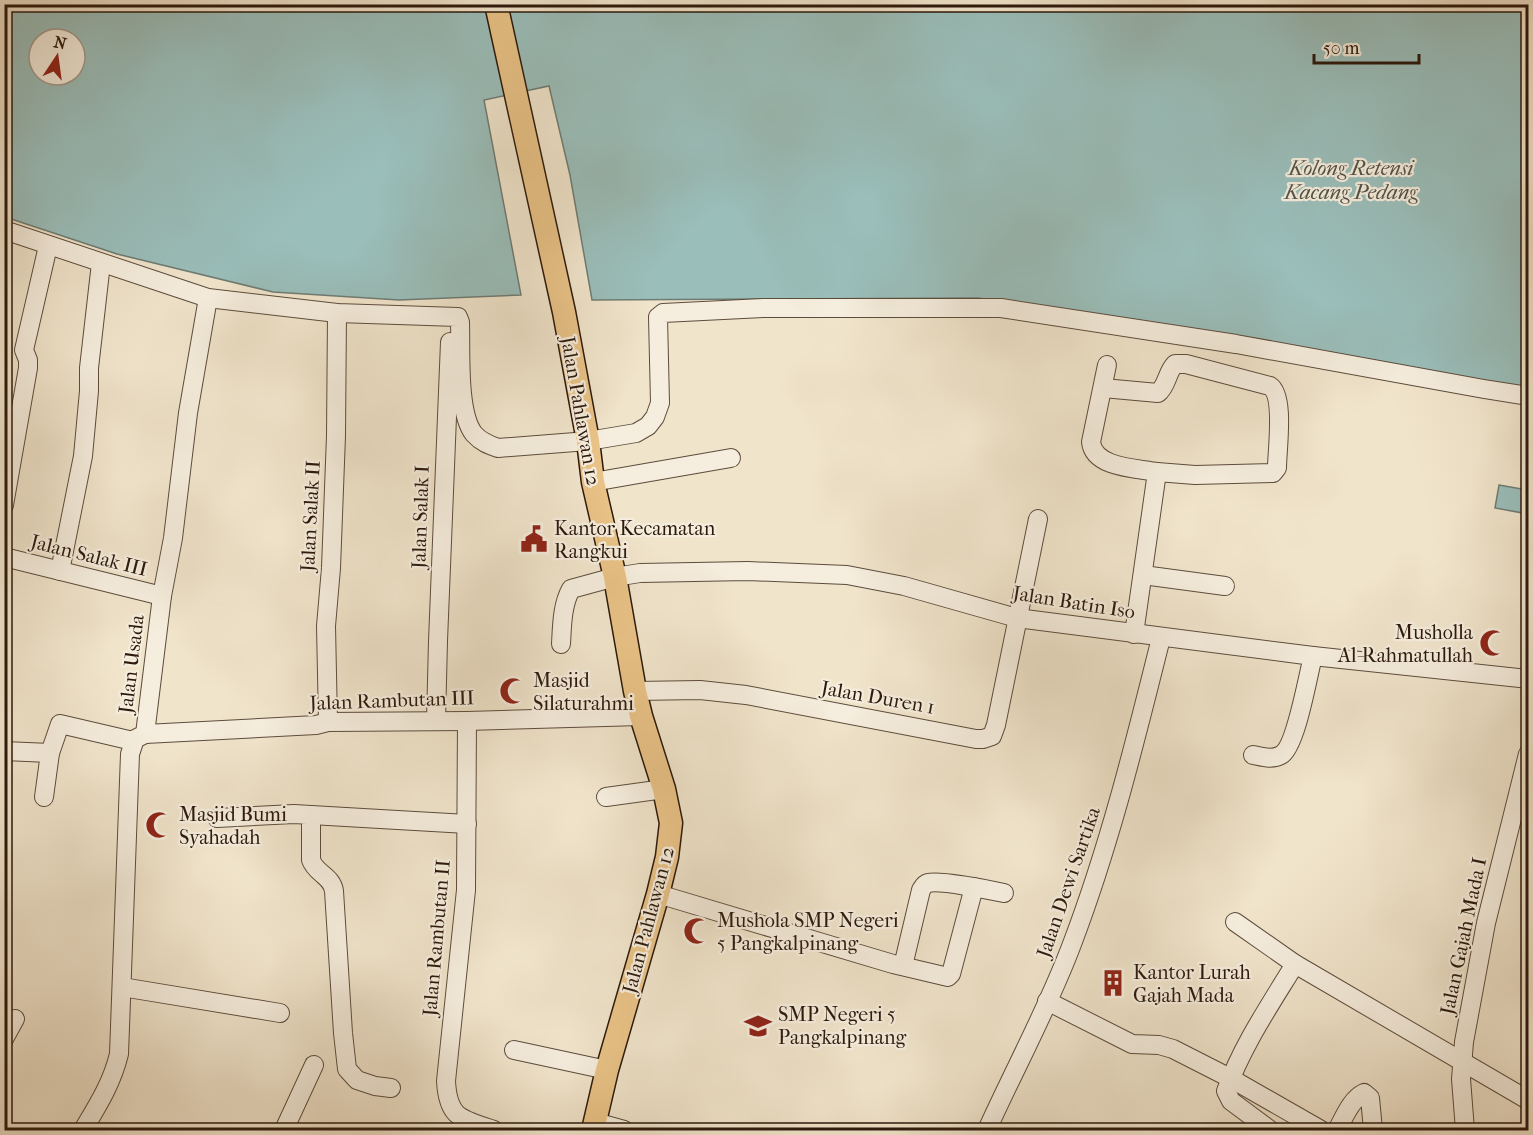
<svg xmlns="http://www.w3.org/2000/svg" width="1533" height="1135" viewBox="0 0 1533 1135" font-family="'IM FELL French Canon',serif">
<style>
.water{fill:#9abeba;stroke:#6e7c74;stroke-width:1.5;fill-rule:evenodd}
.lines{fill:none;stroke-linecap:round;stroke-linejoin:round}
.minor-casing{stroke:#5d4c3c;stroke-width:20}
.major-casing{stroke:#2c190c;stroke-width:25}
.minor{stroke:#f5eddd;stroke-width:18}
.major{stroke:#e8c286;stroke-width:22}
.labels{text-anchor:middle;stroke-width:4.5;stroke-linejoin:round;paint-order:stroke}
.street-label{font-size:20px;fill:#2c190c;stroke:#f5eddd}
.poi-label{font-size:20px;fill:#2c190c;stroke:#f5eddd;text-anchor:start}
.water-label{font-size:21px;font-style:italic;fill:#525349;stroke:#f5eddd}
</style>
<rect width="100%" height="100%" fill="#f0e4cb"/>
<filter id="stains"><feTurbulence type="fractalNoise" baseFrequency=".00333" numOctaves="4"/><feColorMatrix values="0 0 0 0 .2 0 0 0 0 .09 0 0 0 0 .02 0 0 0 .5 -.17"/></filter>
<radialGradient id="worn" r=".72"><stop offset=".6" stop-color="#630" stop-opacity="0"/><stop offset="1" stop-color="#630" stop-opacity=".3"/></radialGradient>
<g class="water">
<path d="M5,5H1528V389L1083,313L978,298L592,300L570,175L549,86L484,100L521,295L399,300L273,292L117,254L5,217ZM39,39H75V75H39Z"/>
<path d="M1499,485L1528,490V514L1495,508Z"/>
</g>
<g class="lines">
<defs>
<g id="minor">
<path d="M4,230L208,298L337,313L458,317L460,322C461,350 457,413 474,434C481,442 489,445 498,448L588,441L636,433L648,426L655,417L660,403L658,317L663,313L763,308H1001L1236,344L1484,389L1528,396"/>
<path d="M1107,365L1091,442C1094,468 1136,468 1157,472"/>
<path d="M1103,388L1158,393C1167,386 1167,372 1175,364H1186L1270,386C1285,396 1277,450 1277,468L1273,473L1195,475L1157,472L1134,634"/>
<path d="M593,482L731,458"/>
<path d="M4,505L28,368V360L24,350L48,246"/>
<path d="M4,557L162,596"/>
<path d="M60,571L83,456L89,391V368L101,263"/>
<path d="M1143,575L1225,586"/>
<path d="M561,644C562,626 562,605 571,589L615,577L640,573L748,571L847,575L904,586L1017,618L1313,656L1528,679"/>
<path d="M635,691L700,690L746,695L976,739H983L992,736L996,725L1038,519"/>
<path d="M436,721L438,641L450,342"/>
<path d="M467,721L466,890L446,1081C448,1119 462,1119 494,1130"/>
<path d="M328,722L326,626L331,568L336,436L337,313"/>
<path d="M145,734L316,725L328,722L467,721L641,716"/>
<path d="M4,751L50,753L60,724L133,741"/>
<path d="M1253,755C1263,757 1272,760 1281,755C1296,747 1308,675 1313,656"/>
<path d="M44,797L50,753"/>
<path d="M606,797L664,789"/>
<path d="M311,815L467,824"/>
<path d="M217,818L294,814L311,815V860C316,874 332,876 334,891L343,1033L347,1069L357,1080L375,1086L391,1088"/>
<path d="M658,894L893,964L948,977L951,974L974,887"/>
<path d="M1235,922L1295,964L1528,1100"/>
<path d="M903,966L921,890C923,887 924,884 928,883C940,880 990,890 1004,893"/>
<path d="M122,987L280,1013"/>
<path d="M1047,1001L1132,1044L1159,1045L1173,1049L1230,1078L1321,1130"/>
<path d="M4,1039L15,1019"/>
<path d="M514,1050L607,1070"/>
<path d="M595,1122L624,1130"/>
<path d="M83,1130C98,1105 112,1083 119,1054L130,754L135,739L145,734L162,596L173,538L188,413L208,298"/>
<path d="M284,1130L314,1065"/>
<path d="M987,1130C1015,1068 1048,1008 1072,944C1110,844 1135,742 1161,638"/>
<path d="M1270,1130L1231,1101L1226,1091C1242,1046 1270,1005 1295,964"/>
<path d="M1337,1130C1344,1118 1351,1099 1364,1093L1370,1098L1373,1130"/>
<path d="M1465,1130L1461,1079L1464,1042L1486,923L1528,754"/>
</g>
<path id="major" d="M496,4L564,312L588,441L593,482L615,577L635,691L641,716L664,789L671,823L667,857L658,894L607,1070L593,1130"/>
</defs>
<use href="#minor" class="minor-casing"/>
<use href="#major" class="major-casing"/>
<use href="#minor" class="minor"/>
<use href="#major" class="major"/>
</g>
<defs>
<symbol id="civic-bare" viewBox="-9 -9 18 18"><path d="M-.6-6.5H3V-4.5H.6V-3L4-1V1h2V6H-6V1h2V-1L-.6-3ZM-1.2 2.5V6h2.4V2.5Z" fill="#8f2418" stroke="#f5eddd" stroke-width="2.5" paint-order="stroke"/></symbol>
<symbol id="mosque-bare" viewBox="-9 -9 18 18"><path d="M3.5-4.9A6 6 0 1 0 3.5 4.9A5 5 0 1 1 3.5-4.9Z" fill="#8f2418" stroke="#f5eddd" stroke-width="2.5" paint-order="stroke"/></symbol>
<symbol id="building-bare" viewBox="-9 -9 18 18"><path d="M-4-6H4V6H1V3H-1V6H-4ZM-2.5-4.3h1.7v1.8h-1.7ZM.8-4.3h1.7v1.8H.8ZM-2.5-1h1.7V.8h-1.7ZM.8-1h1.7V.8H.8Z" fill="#8f2418" stroke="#f5eddd" stroke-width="2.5" paint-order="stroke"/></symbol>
<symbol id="school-bare" viewBox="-9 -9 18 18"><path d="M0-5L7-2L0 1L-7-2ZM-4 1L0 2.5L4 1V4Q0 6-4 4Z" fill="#8f2418" stroke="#f5eddd" stroke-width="2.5" paint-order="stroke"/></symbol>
</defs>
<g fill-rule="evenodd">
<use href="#civic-bare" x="515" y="520" width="38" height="38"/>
<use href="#mosque-bare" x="1474" y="624" width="38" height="38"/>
<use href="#mosque-bare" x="494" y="672" width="38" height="38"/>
<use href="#mosque-bare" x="140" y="806" width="38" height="38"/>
<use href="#mosque-bare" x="678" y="912" width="38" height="38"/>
<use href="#building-bare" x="1094" y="964" width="38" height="38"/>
<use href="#school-bare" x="739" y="1007" width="38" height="38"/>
</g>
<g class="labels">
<g class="street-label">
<text transform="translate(581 411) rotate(80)" y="7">Jalan Pahlawan 12</text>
<text transform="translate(310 516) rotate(-87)" y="7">Jalan Salak II</text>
<text transform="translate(420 517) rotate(-88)" y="7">Jalan Salak I</text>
<text transform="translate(89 555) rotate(14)" y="7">Jalan Salak III</text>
<text transform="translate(1074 602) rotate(9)" y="7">Jalan Batin Iso</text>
<text transform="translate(131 664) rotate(-83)" y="7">Jalan Usada</text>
<text transform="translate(878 697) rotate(10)" y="7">Jalan Duren 1</text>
<text transform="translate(392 700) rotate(-2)" y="7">Jalan Rambutan III</text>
<text transform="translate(1068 882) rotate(-71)" y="7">Jalan Dewi Sartika</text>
<text transform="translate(648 920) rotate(-75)" y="7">Jalan Pahlawan 12</text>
<text transform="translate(1463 936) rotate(-78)" y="7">Jalan Gajah Mada I</text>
<text transform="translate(436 938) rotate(-85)" y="7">Jalan Rambutan II</text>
</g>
<g class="poi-label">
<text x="554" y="535">Kantor Kecamatan<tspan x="554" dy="23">Rangkui</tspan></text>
<text x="1473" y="639" text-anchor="end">Musholla<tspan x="1473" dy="23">Al-Rahmatullah</tspan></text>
<text x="533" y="687">Masjid<tspan x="533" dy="23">Silaturahmi</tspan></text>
<text x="179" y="821">Masjid Bumi<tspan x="179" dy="23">Syahadah</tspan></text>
<text x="717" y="927">Mushola SMP Negeri<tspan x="717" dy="23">5 Pangkalpinang</tspan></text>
<text x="1133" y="979">Kantor Lurah<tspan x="1133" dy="23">Gajah Mada</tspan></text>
<text x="778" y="1021">SMP Negeri 5<tspan x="778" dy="23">Pangkalpinang</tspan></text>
</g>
<g class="water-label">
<text x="1351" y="175">Kolong Retensi<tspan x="1351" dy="24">Kacang Pedang</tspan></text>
</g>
</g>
<rect width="1533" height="1135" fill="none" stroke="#f0e4cb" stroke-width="24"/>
<rect x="6" y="6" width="1521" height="1123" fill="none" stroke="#2c190c" stroke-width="3"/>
<rect x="12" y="12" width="1509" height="1111" fill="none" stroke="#2c190c" stroke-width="1.5"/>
<g transform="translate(57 57) rotate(13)"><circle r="28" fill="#f5eddd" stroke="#a59889" stroke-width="1.5"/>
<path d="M0-4.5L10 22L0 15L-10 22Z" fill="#8f2418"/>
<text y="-9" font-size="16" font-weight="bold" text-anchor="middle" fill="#2c190c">N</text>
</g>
<path d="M1314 54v9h105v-9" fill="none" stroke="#2c190c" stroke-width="3"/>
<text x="1323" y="54" font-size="18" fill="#2c190c" stroke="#f5eddd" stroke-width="4.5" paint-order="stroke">50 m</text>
<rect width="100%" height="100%" filter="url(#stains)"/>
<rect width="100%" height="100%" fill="url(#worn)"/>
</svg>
